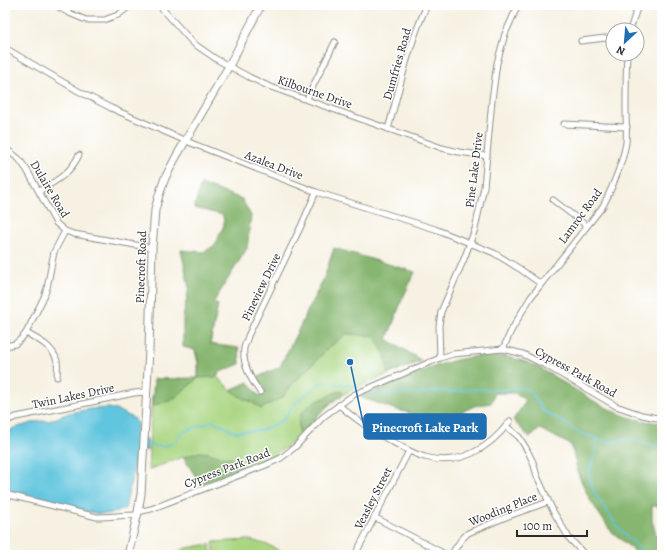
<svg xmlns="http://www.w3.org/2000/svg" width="667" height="560" viewBox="0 0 667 560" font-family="Alegreya,serif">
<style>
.green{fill:#a9d581;stroke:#6a8056}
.forest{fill:#86b66f;stroke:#58704d}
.water{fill:#60c5de;stroke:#467884}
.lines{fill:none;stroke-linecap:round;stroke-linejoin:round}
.stream{stroke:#60c5de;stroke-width:1.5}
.street-casing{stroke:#908e86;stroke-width:7}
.secondary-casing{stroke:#908e86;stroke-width:9}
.street{stroke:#fff;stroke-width:5}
.secondary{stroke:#fff;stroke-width:7}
.labels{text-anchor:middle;stroke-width:3;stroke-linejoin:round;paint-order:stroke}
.street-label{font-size:12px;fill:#2b2b2b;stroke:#fff}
.leader{fill:none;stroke:#1f6fb2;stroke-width:1.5}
.callout-dot{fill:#1f6fb2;stroke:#fff;stroke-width:1.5}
.callout{fill:#1f6fb2;stroke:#1f6fb2;stroke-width:1.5}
.callout-label{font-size:13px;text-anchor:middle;font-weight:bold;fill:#fff}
</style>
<rect width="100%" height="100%" fill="#fff"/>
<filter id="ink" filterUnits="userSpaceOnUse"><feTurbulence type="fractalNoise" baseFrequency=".025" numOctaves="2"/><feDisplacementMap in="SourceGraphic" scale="8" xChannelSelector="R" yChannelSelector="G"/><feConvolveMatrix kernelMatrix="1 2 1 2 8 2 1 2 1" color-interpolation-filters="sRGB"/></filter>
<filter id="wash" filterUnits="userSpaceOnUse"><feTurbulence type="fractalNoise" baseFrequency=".012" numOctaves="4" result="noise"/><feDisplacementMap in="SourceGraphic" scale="16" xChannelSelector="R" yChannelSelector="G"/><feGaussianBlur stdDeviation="0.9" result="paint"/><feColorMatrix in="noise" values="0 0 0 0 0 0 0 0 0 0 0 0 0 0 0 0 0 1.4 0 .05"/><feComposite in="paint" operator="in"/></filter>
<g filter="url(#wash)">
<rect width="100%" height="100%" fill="#f6f1e2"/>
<g class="green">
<path d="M228,239L247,248L213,303L218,305L210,344L217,377L231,390L248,382L259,396L266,391L256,378L280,367L324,278L401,302L387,339L422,361L379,378L344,394L331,403L320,413L295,441L285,448L265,460L201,484L183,457L148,470L152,396L198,378V363L192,338Z"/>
<path d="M249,540C261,543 275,545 283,555H214L213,542Z"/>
<path d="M210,544L211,555H171L186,548Z"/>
</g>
<g class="forest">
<path d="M201,184L242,199L251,216L247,248L213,303L218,305L210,344L239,348L240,364L220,372L217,377L198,378L172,400L152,406L154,379L198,378L199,363L195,350L183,347V318L189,287L181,250L204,252L215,245L224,225L223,215L194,208Z"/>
<path d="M334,248L415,272L401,302L387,339L422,361L388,374L385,355L374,336L346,334L326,350L313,364L293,383L283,397L268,405L261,409L252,402L242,398L231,390L248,382L259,396L266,391L256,378L280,367L324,278Z"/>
<path d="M477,356C492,356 506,355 520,360C535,364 548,373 561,381C581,393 601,407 623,415C635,420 649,422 662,423V506H652V521L659,543L662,545V555H639L610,530L590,500L579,476L571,445L540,429L529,437L513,420L526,401L516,393H495L491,403L474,406L447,419L436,420L394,409L360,397L436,366L456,360Z"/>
<path d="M341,391L344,394L330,403L320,413L300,435C294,412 308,405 326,397C332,394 335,392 341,391Z"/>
<path d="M200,452L209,453L218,456L234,459L243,468L201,484L183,457Z"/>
</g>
<path class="water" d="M109,408L119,411L135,419C138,424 137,431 136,437L147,439V451L138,448L125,509L110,514H99L5,492V433L14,428L25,425L39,421H49L69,413L90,409Z"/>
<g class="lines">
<g class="stream">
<path d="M371,393L382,394L393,393H426L436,391L452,392L473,389L498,390L520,388L528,389L533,394L537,402L544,412L562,421L576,431L597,439L612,442L627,439L662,447"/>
<path d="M597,439L596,449L589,471L590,481L595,494L620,530L647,555"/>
<path d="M146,444L162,447L176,442L180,433L213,421L235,432L263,430L283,420L295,403L320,383L328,382L357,387"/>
</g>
</g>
</g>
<g filter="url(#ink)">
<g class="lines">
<defs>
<g id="street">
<path d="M55,5L69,13L86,20H104L118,15L131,5"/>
<path d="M159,5L193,43L216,59L249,77L268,86L442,148L459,152L487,156"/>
<path d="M630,30L638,5"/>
<path d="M581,41L605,38L613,39"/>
<path d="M5,48L80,92L111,108L186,141L316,192L435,229L494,253L520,269L541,284"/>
<path d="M307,100L309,94L335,42"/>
<path d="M564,124L627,127"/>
<path d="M388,129C400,87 409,44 427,5"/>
<path d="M5,148L19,159L27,170L56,223L65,231L74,234L152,248"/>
<path d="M39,191C56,181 70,174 79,155"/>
<path d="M553,200L587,226"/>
<path d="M26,333C37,339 53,346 57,361C58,366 57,372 57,377"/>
<path d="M5,346L15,344L21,339L26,333L44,297L47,288L54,252L65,231"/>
<path d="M503,349L510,333L520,315L531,297L603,206C613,186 622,165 626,143C627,131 626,120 626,109C626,91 626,72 627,54"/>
<path d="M440,358L439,326L441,312L464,259L475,229L484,187L492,100L497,63L505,34L518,5"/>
<path d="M260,392C251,380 242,364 244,348C245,344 247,340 248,336L302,224L316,192"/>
<path d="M339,405C356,420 369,429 389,440C401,446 412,454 425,457C459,467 490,448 510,421"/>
<path d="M5,423L11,419L16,417L82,404L134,393L146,392"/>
<path d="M506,426L519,437L526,448L533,462L537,476L553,511L569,538L585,555"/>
<path d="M5,494L97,517C110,517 124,515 137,515"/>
<path d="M138,512L151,509L266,465L281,458L295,447L323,417L353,395L440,358L453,354L503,349L523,354L547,366L616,406L642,415L662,419"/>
<path d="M374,517L447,555"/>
<path d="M355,555L409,451"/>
<path d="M451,555L461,540L468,533L506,517L548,502"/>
</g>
<path id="secondary" d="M128,555L138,512L141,494L149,350L152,248L155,210L159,195L165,178L176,157L229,66L261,5"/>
</defs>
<use href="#street" class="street-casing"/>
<use href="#secondary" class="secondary-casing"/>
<use href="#street" class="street"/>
<use href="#secondary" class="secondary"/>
</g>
</g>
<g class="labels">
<g class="street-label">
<text transform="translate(397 64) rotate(-74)" y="4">Dumfries Road</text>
<text transform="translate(315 92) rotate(19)" y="4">Kilbourne Drive</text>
<text transform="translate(274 165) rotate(21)" y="4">Azalea Drive</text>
<text transform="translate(474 170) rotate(-83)" y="4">Pine Lake Drive</text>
<text transform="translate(50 189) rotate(59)" y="4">Dulaire Road</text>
<text transform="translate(580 216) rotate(-54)" y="4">Lamroc Road</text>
<text transform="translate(141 267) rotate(-88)" y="4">Pinecroft Road</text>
<text transform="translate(261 287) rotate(-64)" y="4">Pineview Drive</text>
<text transform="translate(576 372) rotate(29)" y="4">Cypress Park Road</text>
<text transform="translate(73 396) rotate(-12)" y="4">Twin Lakes Drive</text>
<text transform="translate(227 468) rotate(-21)" y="4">Cypress Park Road</text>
<text transform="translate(373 498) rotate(-63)" y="4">Veasley Street</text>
<text transform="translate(503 509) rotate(-22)" y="4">Wooding Place</text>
</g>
</g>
<path class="leader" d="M350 362L364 427"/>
<circle class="callout-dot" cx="350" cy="362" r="4"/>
<rect class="callout" x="364" y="414" width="122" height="25" rx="4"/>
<g class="callout-label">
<text x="425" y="432">Pinecroft Lake Park</text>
</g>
<rect width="667" height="560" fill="none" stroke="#fff" stroke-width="20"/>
<g transform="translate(625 42) rotate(206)"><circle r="19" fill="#ffffff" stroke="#aaaaaa"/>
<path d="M0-3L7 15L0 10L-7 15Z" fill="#1f6fb2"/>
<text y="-6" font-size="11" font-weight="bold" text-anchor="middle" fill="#2b2b2b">N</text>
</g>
<path d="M517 530v6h70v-6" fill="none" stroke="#2b2b2b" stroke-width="2"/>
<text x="523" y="530" font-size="12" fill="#2b2b2b" stroke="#ffffff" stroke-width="3" paint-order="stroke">100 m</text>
</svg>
